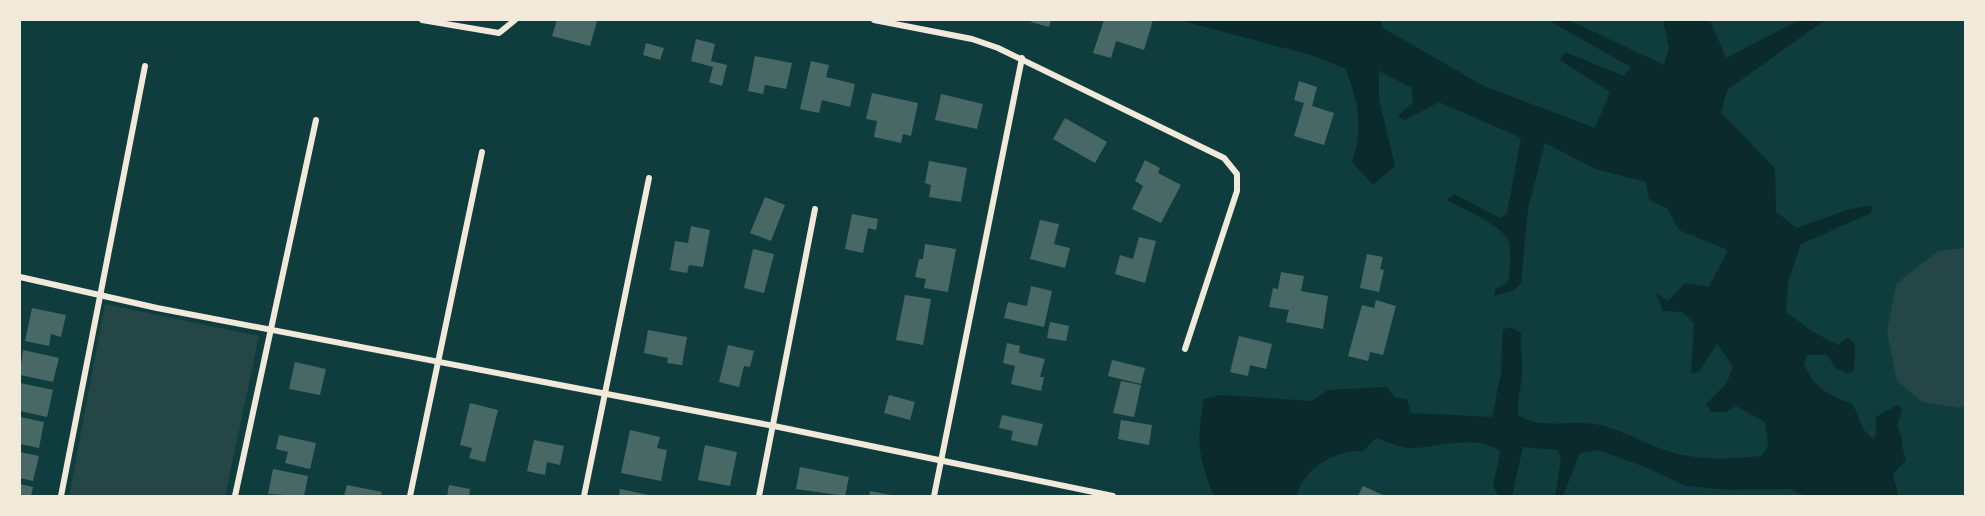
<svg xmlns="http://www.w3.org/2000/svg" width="1985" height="516" viewBox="0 0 1985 516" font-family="'Source Sans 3',sans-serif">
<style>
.green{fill:#244646}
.water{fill:#0a2a2b}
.building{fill:#486865}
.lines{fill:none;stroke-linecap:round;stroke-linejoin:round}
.minor{stroke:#f1e9da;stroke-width:6}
</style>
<rect width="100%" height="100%" fill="#0f3d3e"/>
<g class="green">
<path d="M1965,248L1966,405L1960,408L1922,402L1897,381L1887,332L1896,284L1938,251Z"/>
<path d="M105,304L259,336L225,496H69Z"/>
</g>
<path class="water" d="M1179,20H1380L1383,28L1484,86L1595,128L1610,92L1560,60L1565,52L1624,76L1631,67L1548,20H1569L1664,65L1669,47L1663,20H1710L1726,58L1799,20H1825L1727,90L1721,113L1775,168L1776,212L1797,228L1849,209L1872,206L1871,213L1801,244L1788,282L1786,312L1813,332L1838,345L1848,337L1855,344L1854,371L1847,374L1836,368L1827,355H1807L1804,364C1813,388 1830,396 1853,404L1863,429L1873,439L1876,434V417L1897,405L1902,409L1897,427C1904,438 1901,448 1906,460L1893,474L1898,496H1806L1790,489L1730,490L1686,486L1645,467L1598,450L1580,453L1563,496H1555L1561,458L1557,450L1523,447L1512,496H1499L1493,487L1500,452C1477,432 1435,449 1408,448C1398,447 1386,441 1376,438L1363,451C1334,450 1305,468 1296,496H1214C1198,456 1196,442 1204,399L1221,395L1312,401L1328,390L1387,387L1395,398L1407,399L1411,413L1492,417L1501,373L1503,330L1510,327L1521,333C1520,345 1522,355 1522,367C1523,381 1517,399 1518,415C1541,430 1567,420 1594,424C1625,429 1652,449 1682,455C1708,460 1735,459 1761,456L1768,446L1765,422L1736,406L1726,412H1711L1706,404L1727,383L1733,366L1717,344L1699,372L1691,373L1694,323L1682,312L1663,311L1656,293L1668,301L1685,283L1709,287L1728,250L1679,230L1667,208L1649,200L1646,182L1598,170L1545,143L1528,208L1521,283L1513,291L1494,296L1495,289L1508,283C1510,271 1512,251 1508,240C1502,225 1461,208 1447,200L1454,194L1500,218L1507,213L1521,138L1439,102L1405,120L1398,116L1413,102L1412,88L1379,71V99L1395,166L1373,185L1352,162C1364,126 1358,104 1346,69L1311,55Z"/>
<g class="building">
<path d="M557,20L597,21L590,46L552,36Z"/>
<path d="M1032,20H1051L1049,27L1031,22Z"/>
<path d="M1104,20H1153L1144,50L1116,41L1111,58L1093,53Z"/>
<path d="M696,39L715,44L711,61L727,65L722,86L709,82L713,67L691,61Z"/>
<path d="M646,43L664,48L660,60L643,55Z"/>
<path d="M755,56L792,63L786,89L765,85L763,94L748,91Z"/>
<path d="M811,61L829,65L826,77L855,84L850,107L822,100L819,113L800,109Z"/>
<path d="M1299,81L1317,87L1312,106L1334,113L1324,145L1294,136L1304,103L1294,100Z"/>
<path d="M872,93L918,103L911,136L903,134L901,143L874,137L877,121L866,119Z"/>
<path d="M941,94L983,104L977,129L935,120Z"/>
<path d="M1065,118L1107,142L1095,163L1053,139Z"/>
<path d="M1145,160L1160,168L1158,173L1181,185L1161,223L1132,209L1143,186L1135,181Z"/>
<path d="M929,161L967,168L961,202L929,197L931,185L925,183Z"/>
<path d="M765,197L785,205L771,241L750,233Z"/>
<path d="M852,214L878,219L876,230L868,228L863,253L845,249Z"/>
<path d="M1040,220L1059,224L1054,244L1070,248L1065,268L1030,259Z"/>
<path d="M691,226L710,230L703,267L689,265L687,273L670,270L675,241L688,243Z"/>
<path d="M1139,237L1156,241L1145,283L1115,274L1120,255L1133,259Z"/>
<path d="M925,244L956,249L948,292L924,288L926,279L915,277L919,259H923Z"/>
<path d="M753,249L774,254L764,293L744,288Z"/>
<path d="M1367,254L1383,257L1380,269L1384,270L1379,292L1360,288Z"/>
<path d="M1281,272L1304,276L1301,291L1328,296L1323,329L1286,322L1289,310L1269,307L1273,288L1278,289Z"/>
<path d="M1031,286L1052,291L1044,327L1004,318L1008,302L1027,306Z"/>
<path d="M905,295L931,299L923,345L896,340Z"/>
<path d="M1376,300L1396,306L1383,355L1370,352L1368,361L1348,356L1362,305L1374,308Z"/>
<path d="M32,308L66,315L61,337L51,334L49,346L25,341Z"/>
<path d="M1050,322L1069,326L1066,341L1047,338Z"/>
<path d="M648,330L687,337L682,365L667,363L668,358L644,353Z"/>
<path d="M1239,336L1272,344L1266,369L1250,365L1248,376L1230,372Z"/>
<path d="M1007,343L1020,346L1019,353L1045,359L1040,377H1044L1041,391L1011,384L1015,366L1003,363Z"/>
<path d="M728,345L754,351L750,367L744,366L739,387L719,382Z"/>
<path d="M23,350L59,358L53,382L20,375Z"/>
<path d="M1112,360L1145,368L1141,384L1108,376Z"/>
<path d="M295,362L326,369L320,395L289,389Z"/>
<path d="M1121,381L1141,385L1134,417L1113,413Z"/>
<path d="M20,383L53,390L47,417L20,411Z"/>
<path d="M889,395L915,402L910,420L884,413Z"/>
<path d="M470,403L498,410L485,462L469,458L472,448L460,445Z"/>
<path d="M1002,415L1043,424L1037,446L1011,440L1013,431L999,428Z"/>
<path d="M20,417L44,422L39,448L20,444Z"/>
<path d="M1121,420L1152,425L1149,445L1118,439Z"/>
<path d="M630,430L660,437L657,448L667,450L661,481L621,473Z"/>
<path d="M279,435L316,443L310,469L285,463L288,452L276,449Z"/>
<path d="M534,440L564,446L560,465L547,462L545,475L527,471Z"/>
<path d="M705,445L737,452L730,486L698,480Z"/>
<path d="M20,452L39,456L33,481L20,478Z"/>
<path d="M800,467L849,477L845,496L796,489Z"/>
<path d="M273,469L308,476L304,496L268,494Z"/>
<path d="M20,484L33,487L31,496H20Z"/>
<path d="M347,485L382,492L381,496H344Z"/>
<path d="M449,485L470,489L469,496H447Z"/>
<path d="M1363,486L1385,496H1358Z"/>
<path d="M620,489L649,495V496H619Z"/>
<path d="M870,491L891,495V496H869Z"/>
</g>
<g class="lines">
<g class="minor">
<path d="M422,20L499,33L515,20"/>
<path d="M874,20L972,39L998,48L1224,158L1237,174V191L1185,349"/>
<path d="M20,277L157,308L774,426L1113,496"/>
<path d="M61,496L145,66"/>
<path d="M235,496L316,120"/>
<path d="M410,496L482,152"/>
<path d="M584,496L649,178"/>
<path d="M759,496L815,209"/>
<path d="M934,496L1022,58"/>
</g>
</g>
<rect width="1985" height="516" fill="none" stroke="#f1e9da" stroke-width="42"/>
</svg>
